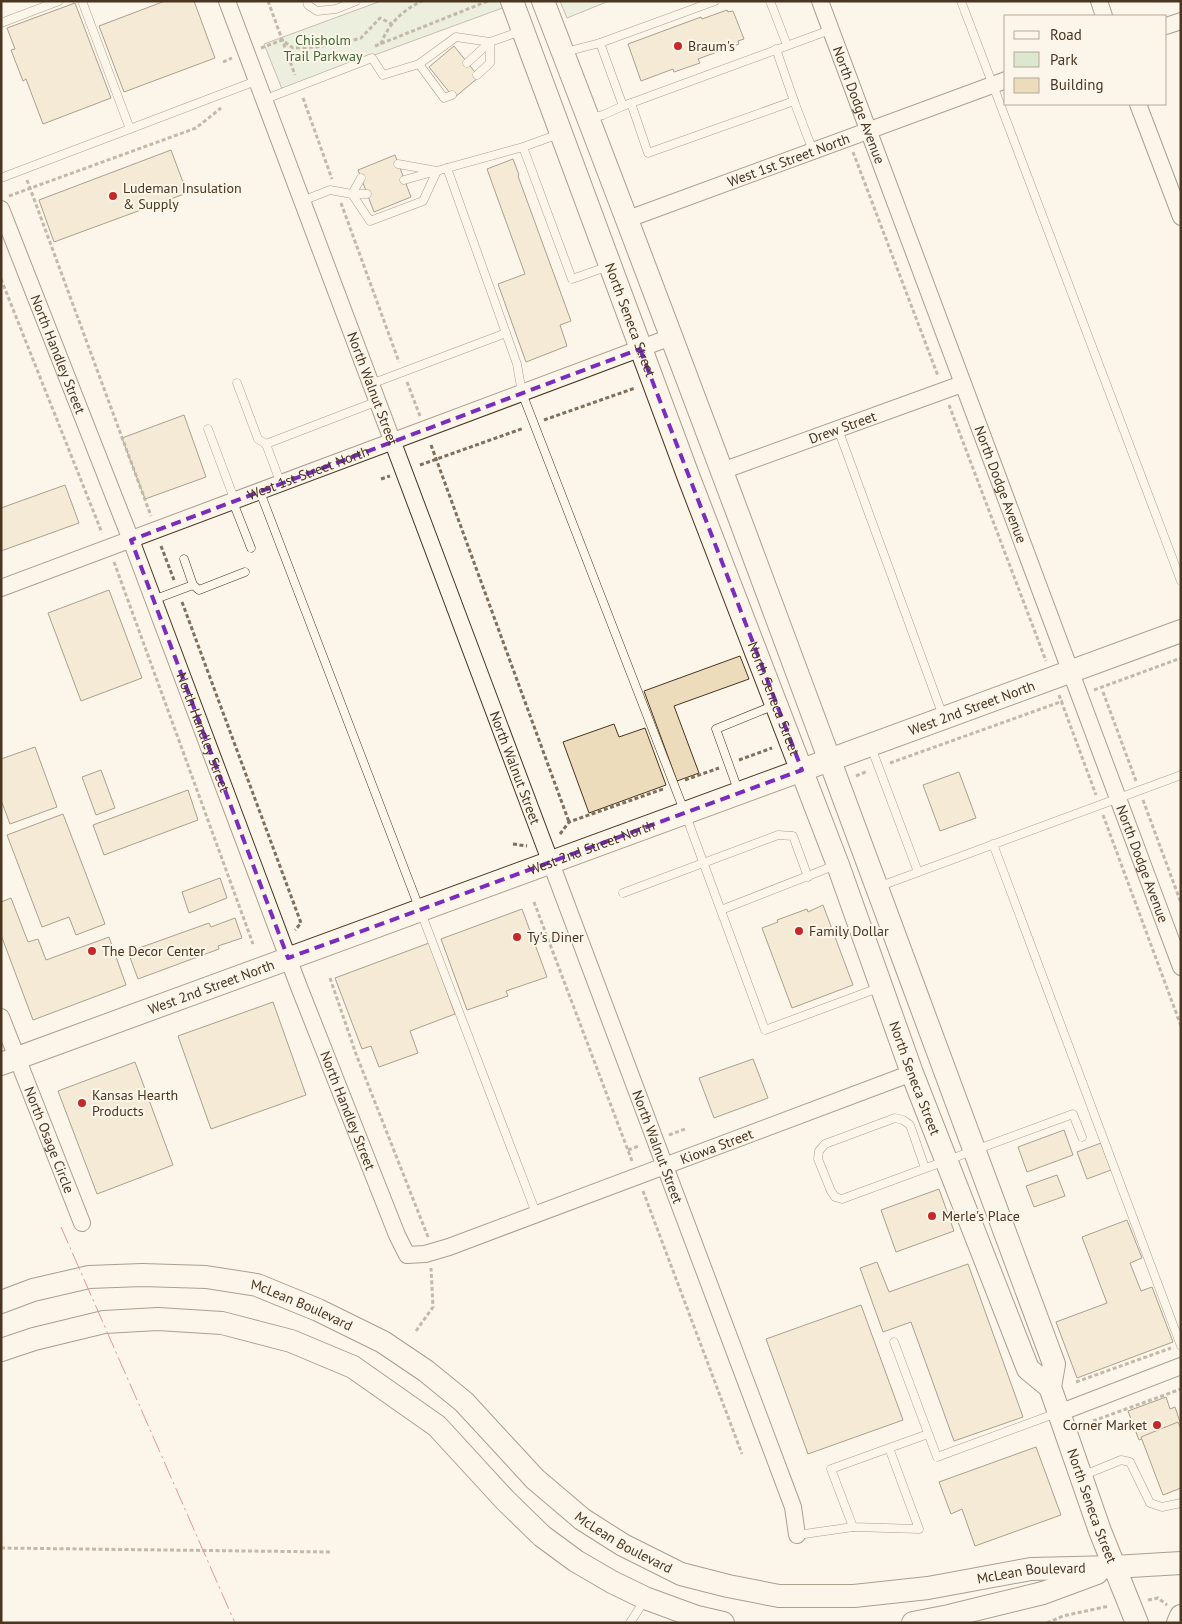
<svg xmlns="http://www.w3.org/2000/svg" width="1182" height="1624" viewBox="0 0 1182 1624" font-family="'PT Sans',sans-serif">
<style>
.green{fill:#dce7d0;stroke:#887966}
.building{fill:#ecdcbc;stroke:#4a3520}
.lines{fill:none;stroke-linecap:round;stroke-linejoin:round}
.lane-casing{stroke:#4a3520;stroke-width:9}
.street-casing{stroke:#4a3520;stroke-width:18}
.secondary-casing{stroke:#4a3520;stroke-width:24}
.path{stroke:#7f6f5c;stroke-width:3;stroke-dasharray:4 2.5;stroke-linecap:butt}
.lane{stroke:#fbf6e9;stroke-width:8}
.street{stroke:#fbf6e9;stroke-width:16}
.secondary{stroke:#fbf6e9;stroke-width:22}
.power{stroke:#c62828;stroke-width:1;stroke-dasharray:18 4 2.5 4;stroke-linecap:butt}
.marked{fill:none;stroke:#7b2cbf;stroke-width:4;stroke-dasharray:10 6;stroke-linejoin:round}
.poi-dot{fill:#c62828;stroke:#fbf6e9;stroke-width:2}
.labels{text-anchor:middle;stroke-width:4;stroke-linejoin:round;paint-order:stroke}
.park-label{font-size:14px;fill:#436837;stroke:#fbf6e9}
.poi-label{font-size:14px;fill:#4a3520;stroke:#fbf6e9;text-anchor:start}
.street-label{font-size:14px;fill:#4a3520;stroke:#fbf6e9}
</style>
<rect width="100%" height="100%" fill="#fbf6e9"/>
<g class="green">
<path d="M381,1H502L505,7L282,89L264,44Z"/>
<path d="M560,1H609L567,18Z"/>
</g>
<g class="building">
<path d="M165,1H194L215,58L124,92L99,26Z"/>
<path d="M75,3L111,98L43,124L26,79L23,81L11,50L15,49L7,28Z"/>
<path d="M727,10L728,12L733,11L744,39L738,41L739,44L698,59L700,63L674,72L673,69L641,81L628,44L701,17L702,19Z"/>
<path d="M454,46L479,77L454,98L429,67Z"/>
<path d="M171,150L187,193L54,242L39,200Z"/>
<path d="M395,155L411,197L374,212L358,170Z"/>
<path d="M513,159L519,175L518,176L571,321L560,325L567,346L526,362L498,284L525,274L487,169Z"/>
<path d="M184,415L206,477L145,499L122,438Z"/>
<path d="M65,485L79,523L1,551V508Z"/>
<path d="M109,590L142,678L81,701L48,613Z"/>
<path d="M740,656L749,679L674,706L699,773L677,781L644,691Z"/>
<path d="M614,724L619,737L645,728L666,785L589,813L563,742Z"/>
<path d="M35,747L57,807L10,824L1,800V759Z"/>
<path d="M101,770L115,808L96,815L82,777Z"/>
<path d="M959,772L976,818L940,831L923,785Z"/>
<path d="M188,790L198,820L104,855L93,825Z"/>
<path d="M63,814L105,924L76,935L69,917L42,927L7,835Z"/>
<path d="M220,878L227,898L189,913L182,892Z"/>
<path d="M11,898L28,942L38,939L46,960L109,937L126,985L33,1020L1,935V902Z"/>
<path d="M823,905L853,985L792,1008L762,928L778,922L777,920L807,909L808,912Z"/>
<path d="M522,909L547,977L506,991L508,996L467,1010L441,939Z"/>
<path d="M235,918L242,938L218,946L219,949L138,979L128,952L209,923L211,927Z"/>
<path d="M429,943L455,1014L410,1031L418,1053L379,1067L371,1046L362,1049L335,978Z"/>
<path d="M273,1002L306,1095L211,1129L178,1036Z"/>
<path d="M753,1059L768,1098L714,1118L699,1078Z"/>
<path d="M135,1062L173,1165L97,1194L58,1091Z"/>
<path d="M1064,1130L1073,1155L1027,1172L1018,1147Z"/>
<path d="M1101,1143L1111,1170L1087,1179L1077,1152Z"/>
<path d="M1057,1175L1065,1196L1034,1207L1026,1186Z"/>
<path d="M939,1189L954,1231L896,1252L881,1210Z"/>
<path d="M1127,1220L1142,1258L1130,1263L1141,1291L1152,1287L1173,1342L1077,1378L1056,1322L1107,1303L1082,1237Z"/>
<path d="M877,1262L889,1292L968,1264L1023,1417L954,1441L911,1322L883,1332L860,1268Z"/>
<path d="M861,1305L903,1420L808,1454L766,1339Z"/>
<path d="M1166,1397L1170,1409L1175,1407L1181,1425L1139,1440L1128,1411Z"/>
<path d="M1178,1422L1181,1429V1488L1163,1495L1141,1437Z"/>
<path d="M1036,1447L1061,1515L975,1546L962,1509L951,1514L939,1482Z"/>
</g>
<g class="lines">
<defs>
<g id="lane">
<path d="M82,1L130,129"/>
<path d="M307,1L308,5L317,11L336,9L356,1"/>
<path d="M770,1L787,45"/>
<path d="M961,1L1181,581"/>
<path d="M1,23L59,1"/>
<path d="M600,43L715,1"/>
<path d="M776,49L794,101"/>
<path d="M565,52L600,43L623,106"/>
<path d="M467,63L490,42"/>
<path d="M477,75L490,63V42"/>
<path d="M452,95L444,98L419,64L456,37L490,42L521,31"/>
<path d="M263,100L372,58L383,75L419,64"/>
<path d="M631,103L648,153L794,101L813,151"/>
<path d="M590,118L603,115L623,106L830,30"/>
<path d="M559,134L523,147L572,279L609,266"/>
<path d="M447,168L517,364L522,393L685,813L765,1030L881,987"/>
<path d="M1,178L256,81"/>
<path d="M361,178L352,194L370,221L423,201L437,171L398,164"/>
<path d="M404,180L523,147"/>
<path d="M302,201L330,190L352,194H367"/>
<path d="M237,383L258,439L266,444L378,401"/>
<path d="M371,384L506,333"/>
<path d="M208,429L235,501"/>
<path d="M838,429L943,716"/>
<path d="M266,444L281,484"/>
<path d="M260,492L536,1213"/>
<path d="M233,502L251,548"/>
<path d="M184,559L193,585L199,590L245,572"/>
<path d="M153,600L193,585"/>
<path d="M871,747L918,872"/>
<path d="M738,790L716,729L775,705"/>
<path d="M993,844L1181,1346"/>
<path d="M878,887L1181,775"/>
<path d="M623,893L778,835L793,836L808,877"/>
<path d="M721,910L836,865"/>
<path d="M925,1168L910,1125L903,1120L895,1118L825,1144L819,1151L818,1159L831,1191L835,1197L842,1199L1073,1114L1082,1137"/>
<path d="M894,1342L937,1457L1057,1413"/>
<path d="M889,1448L919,1529L853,1527L831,1469L928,1434"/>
<path d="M1082,1476L1121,1460L1130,1462L1150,1503L1162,1507L1181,1503"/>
<path d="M797,1535L853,1527"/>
<path d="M630,1623L644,1601"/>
</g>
<g id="street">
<path id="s1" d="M227,1L793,1507L797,1535"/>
<path id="s2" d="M820,1L1181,967"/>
<path d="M1099,1L1104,16"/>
<path d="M1166,26L1181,21"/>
<path d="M1138,104L1181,217"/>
<path id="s3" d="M1,209L131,540L299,987L397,1235L407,1255L425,1254L449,1247L912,1073"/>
<path id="s4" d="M628,219L1006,80"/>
<path id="s5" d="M722,471L962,384"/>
<path id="s6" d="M1,588L671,337"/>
<path id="s7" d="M1,1017L82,1223"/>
<path d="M1059,1413L1181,1366"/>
</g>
<g id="secondary">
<path id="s8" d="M512,1L689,478L838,865L912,1073L1028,1369L1050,1387"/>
<path id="s9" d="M543,1C718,453 884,909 1054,1364L1050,1387L1100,1531L1137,1623"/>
<path id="s10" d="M1,1064L1181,631"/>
<path id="s11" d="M1,1302L33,1290L89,1277L142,1275L206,1277L257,1285L318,1310L383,1342L426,1371L464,1402L535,1479L582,1519L623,1545L681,1574L728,1586L779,1596H854L928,1588L1031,1569L1114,1567L1181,1563"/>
<path d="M1,1350L34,1339L104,1322L158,1319L222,1323L291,1341L353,1367L437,1426L505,1500L542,1536L576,1561L612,1582L645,1598L697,1617L723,1623"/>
<path d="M913,1623L949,1616L1043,1593L1097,1573"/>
<path d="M1178,1623L1181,1616"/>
</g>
</defs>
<use href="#lane" class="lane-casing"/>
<use href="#street" class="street-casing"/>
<use href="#secondary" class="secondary-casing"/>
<g class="path">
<path d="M268,1L295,75"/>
<path d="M381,44C388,24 403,10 422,1"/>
<path d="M375,46L488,1"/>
<path d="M261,48L282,40L293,48L316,47L343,43L361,38L380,18L392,24"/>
<path d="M223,62L232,58"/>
<path d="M303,98L332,179"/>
<path d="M853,152L938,376"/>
<path d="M27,180L151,516"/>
<path d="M9,196L196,128L221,108"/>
<path d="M341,203L399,362"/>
<path d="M1,279L102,533"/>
<path d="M407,382L420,416"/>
<path d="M949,405L1046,661"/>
<path d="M544,420L635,388"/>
<path d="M431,445L569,822"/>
<path d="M420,465L524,428"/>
<path d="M381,479L390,476"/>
<path d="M161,546L174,580"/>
<path d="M114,562L253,944"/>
<path d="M182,602L301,923L295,930"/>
<path d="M1094,690L1181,658"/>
<path d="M1103,692L1136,781"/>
<path d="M1059,695L1096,795"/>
<path d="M739,760L772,748"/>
<path d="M890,763L1063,701"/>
<path d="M856,776L868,771"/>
<path d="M685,780L719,768"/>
<path d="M1143,800L1181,903"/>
<path d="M1103,815L1181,1026"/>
<path d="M560,834L569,822L663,789"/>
<path d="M513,844L527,846"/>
<path d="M534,902L632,1161"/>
<path d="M330,978L356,1054L428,1237"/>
<path d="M669,1135L685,1129"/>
<path d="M628,1150L639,1146"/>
<path d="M643,1191L742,1454"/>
<path d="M416,1331L433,1307L431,1268"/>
<path d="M1076,1382L1171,1348"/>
<path d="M1093,1421L1181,1389"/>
<path d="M1,1548L330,1552"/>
<path d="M1148,1600L1158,1598L1167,1605"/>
<path d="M1047,1623L1063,1616L1109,1606"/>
</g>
<use href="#lane" class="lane"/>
<use href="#street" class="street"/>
<use href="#secondary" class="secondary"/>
<path class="power" d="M61,1227L235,1623"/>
</g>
<path d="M0 0H1182V1624H0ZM640,349L802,770L288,958L131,540Z" fill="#fbf6e9" fill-opacity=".55" fill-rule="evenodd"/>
<path class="marked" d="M640,349L802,770L288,958L131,540Z"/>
<g class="poi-dot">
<circle cx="678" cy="46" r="5"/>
<circle cx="113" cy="196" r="5"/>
<circle cx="799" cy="931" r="5"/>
<circle cx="517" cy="937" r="5"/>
<circle cx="92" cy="951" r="5"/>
<circle cx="82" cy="1103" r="5"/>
<circle cx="932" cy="1216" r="5"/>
<circle cx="1157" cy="1425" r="5"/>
</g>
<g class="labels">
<g class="park-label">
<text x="323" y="45">Chisholm<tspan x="323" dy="16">Trail Parkway</tspan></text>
</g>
<g class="poi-label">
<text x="688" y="51">Braum's</text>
<text x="123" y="193">Ludeman Insulation<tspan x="123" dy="16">&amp; Supply</tspan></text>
<text x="809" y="936">Family Dollar</text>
<text x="527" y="942">Ty's Diner</text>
<text x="102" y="956">The Decor Center</text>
<text x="92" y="1100">Kansas Hearth<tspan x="92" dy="16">Products</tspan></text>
<text x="942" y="1221">Merle's Place</text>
<text x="1147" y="1430" text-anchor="end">Corner Market</text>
</g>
<g class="street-label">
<text dy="5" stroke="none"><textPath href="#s2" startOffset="111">North Dodge Avenue</textPath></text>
<text dy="5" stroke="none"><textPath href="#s4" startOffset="171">West 1st Street North</textPath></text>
<text dy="5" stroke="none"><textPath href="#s8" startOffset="340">North Seneca Street</textPath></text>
<text dy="5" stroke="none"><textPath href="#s3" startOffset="156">North Handley Street</textPath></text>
<text dy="5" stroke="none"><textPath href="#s1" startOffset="414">North Walnut Street</textPath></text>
<text dy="5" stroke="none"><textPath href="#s5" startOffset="128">Drew Street</textPath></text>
<text dy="5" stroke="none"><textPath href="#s6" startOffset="328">West 1st Street North</textPath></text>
<text dy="5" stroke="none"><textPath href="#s2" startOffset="516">North Dodge Avenue</textPath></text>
<text dy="5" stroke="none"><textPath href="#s8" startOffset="745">North Seneca Street</textPath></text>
<text dy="5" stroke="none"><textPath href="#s10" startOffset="1034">West 2nd Street North</textPath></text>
<text dy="5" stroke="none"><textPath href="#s3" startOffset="561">North Handley Street</textPath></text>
<text dy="5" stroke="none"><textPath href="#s1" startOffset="819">North Walnut Street</textPath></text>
<text dy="5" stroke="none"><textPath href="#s10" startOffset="629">West 2nd Street North</textPath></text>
<text dy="5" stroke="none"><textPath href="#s2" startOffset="921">North Dodge Avenue</textPath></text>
<text dy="5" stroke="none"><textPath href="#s10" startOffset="224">West 2nd Street North</textPath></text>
<text dy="5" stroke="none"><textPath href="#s8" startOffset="1150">North Seneca Street</textPath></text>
<text dy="5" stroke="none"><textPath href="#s3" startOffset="966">North Handley Street</textPath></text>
<text dy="5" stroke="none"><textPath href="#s7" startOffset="132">North Osage Circle</textPath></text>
<text dy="5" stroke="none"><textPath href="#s1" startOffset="1224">North Walnut Street</textPath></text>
<text dy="5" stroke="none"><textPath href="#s3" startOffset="1451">Kiowa Street</textPath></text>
<text dy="5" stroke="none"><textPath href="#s11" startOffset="309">McLean Boulevard</textPath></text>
<text dy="5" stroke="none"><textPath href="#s9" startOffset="1605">North Seneca Street</textPath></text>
<text dy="5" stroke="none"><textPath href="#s11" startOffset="714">McLean Boulevard</textPath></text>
<text dy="5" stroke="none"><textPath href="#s11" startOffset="1134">McLean Boulevard</textPath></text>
</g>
</g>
<rect width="1182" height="1624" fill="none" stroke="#4a3520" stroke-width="5"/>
<rect x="1004" y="15" width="162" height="90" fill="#fbf6e9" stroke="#b4a999"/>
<rect x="1014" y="31" width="25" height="8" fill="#fbf6e9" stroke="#b4a999"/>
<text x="1050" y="40" font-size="15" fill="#4a3520">Road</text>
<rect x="1014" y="52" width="25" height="15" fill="#dce7d0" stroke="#b4a999"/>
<text x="1050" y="65" font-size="15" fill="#4a3520">Park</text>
<rect x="1014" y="78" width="25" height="15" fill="#ecdcbc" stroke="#b4a999"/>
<text x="1050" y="90" font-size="15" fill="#4a3520">Building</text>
</svg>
